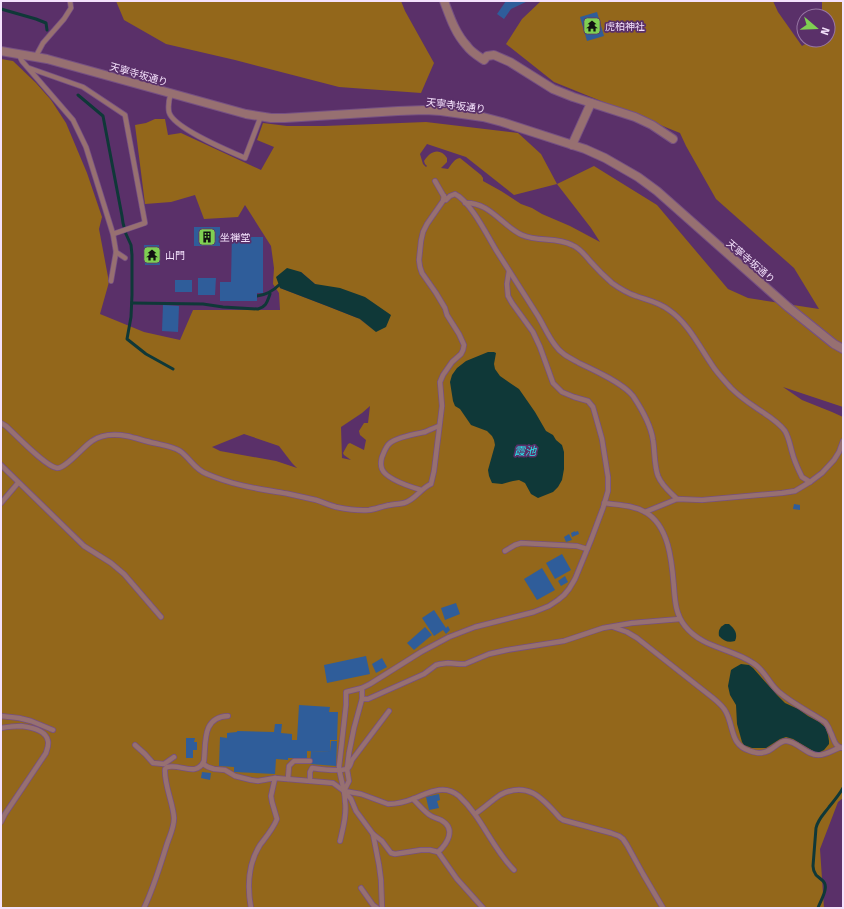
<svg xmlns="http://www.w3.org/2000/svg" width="844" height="909" viewBox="0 0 844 909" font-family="'Fira Sans','Noto Sans JP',sans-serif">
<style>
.green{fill:#93671b;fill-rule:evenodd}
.water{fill:#0f3838}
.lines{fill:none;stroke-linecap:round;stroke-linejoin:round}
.stream{stroke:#0f3838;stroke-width:3}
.building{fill:#2f5d9a}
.service-casing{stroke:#765083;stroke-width:6}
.minor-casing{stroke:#765083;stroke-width:10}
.tertiary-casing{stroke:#765083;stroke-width:10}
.service{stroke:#977071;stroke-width:4.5}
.minor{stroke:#977071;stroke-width:8}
.tertiary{stroke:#977071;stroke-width:8}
.labels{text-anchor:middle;stroke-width:3.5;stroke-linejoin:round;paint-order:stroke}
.poi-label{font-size:10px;fill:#f4e1fc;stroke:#5a3069;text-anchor:start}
.street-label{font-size:10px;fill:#f4e1fc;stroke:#5a3069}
.water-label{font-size:11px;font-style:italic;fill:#28ebed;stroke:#5a3069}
</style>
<rect width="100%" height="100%" fill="#5a3069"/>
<g class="green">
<path d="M116,1H401L405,11L434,63L421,93L339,87L235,60L166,44L124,20Z"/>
<path d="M541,1H773L778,12L802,46L812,40H828V16H822V1H843V407L783,387L802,400L832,412L843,417V798L838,802L820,849L824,908H1V366L2,365H1V59L13,61L36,83L51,100L66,123L87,173L102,217L99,229L109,282L100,314L144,332L180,340L193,310H280L279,293L273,284L274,268L271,246L245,205L238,217L204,219L195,195L171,202L145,204L135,125L146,123L155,119H165L168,135L181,133L261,170L274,147L257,140L263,123L287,126H324L426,122L518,133L541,154L557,184L594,166L657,205L728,289L748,298L819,309L794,268L716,199L686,146L680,133L554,82L506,44L522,19ZM427,144L466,157L514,195L557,184L591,228L600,242L570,226L542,214L532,208L521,204L501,191L483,181V178L481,175L460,158C454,159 451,165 448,169L441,168L447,162V158C440,147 430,151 424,161L425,164L427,166L426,167L423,164L420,154ZM301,272L315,284L376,332L360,319L327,306L280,288L277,277ZM370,406L368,423H364L359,431L360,435L366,440L364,450L350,443L348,444L343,453L344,455L351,460L342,458L341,427L362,413ZM244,434L279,446L292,463L297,468L276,461L220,451L212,447Z"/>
</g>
<g class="water">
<path d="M287,268L301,272L315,284L340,288L365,297L391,315L386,327L376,332L360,319L327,306L280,288L276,277Z"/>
<path d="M488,352H494L496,353L494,364L495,369L500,376L510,383L519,389L535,412L546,431L553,435L556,440L562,445L564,452V469L562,480L558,487L553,492L538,498L531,494L525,483L519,480L513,481L502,484L492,483L489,476L488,470L495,445L494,440L492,436L487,431L471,425L460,409L455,406L453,401L450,382L452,375L457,368L466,361Z"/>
<path d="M725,624H729C735,629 738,634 735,641C728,643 724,641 719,636C718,630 720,627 725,624Z"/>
<path d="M741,664L749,665L753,668L777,695L785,703L798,709L808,716L819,722L825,727L828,735L829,741V744L824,750L820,752H815L793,739L786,737L780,739L766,748H752L744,745L742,742L737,724L736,705L730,695L728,686L731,670L734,668Z"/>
</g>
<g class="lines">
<g class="stream">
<path d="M1,9L36,19L46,23L47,30"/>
<path d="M78,95L103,116L122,216L123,223L126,234L131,245L132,255V295L131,317L127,339L146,354L173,369"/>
<path d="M257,296C266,295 272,292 279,285"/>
<path d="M132,303L203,304L223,307L258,309C267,306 267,302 270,294"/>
<path d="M818,908C820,902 824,896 825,890C827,881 821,880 816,875C814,872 813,869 813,866L816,828C818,819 824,814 829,807C834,801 839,795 843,788"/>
</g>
</g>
<g class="building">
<path d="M506,1H528L511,9L504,19L497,14Z"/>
<path d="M597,12L604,36L587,41L580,17Z"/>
<rect x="194" y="227" width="26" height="19"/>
<path d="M232,232H245V237H263V293H257V301H220V282H231Z"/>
<path d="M144,245H159L160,265H145Z"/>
<path d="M198,278H216L215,295H198Z"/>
<rect x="175" y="280" width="17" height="12"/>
<path d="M163,305L179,306L178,332L162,331Z"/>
<path d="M794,504L800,505V510L793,509Z"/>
<path d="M575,531V532L578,531L579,534L572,537L571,533Z"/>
<path d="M569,534L572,540L566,542L564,537Z"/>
<path d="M562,554L571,570L555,579L546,563Z"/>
<path d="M542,568L555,590L537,600L524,579Z"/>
<path d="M565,576L568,582L561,586L558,581Z"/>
<path d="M456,603L460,614L445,620L441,608Z"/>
<path d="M434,610L446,628L448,626L450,630L446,634L443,630L434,636L422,618Z"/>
<path d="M425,627L432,635L414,650L407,643Z"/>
<path d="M366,656L370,674L327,683L324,665Z"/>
<path d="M382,658L387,667L376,673L372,664Z"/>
<path d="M299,705L330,707L329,712H338L337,740H330V752L307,751V758H288V760L276,759L275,774L234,772V767L219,766L220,737L227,738V733L237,732V731L274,732L275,724H282L281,733L292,734V740H297Z"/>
<path d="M186,738H195L194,742H197V750H193V758H186Z"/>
<path d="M331,741H337L336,766L310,764L311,751L330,752Z"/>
<path d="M202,772L211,773L210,780L201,778Z"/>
<path d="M439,794L440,800L437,801L439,808L429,810L426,797Z"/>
</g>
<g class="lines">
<defs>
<g id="service">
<path d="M18,53L22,61L73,120L86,147L113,234L116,252L111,281"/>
<path d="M36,56L43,43L64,19L71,8L70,1"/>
<path d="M29,68L83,87L125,115L145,223L113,234"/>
<path d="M171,93C169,99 168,106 169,112C173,128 229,151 245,158L261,116"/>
<path d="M435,181L446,200L450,196L455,194C470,201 487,235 496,250C510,272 524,294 538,316C544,326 548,336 555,345C561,354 570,358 579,363C594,370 623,383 633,396C641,408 651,426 653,440C655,452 654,465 658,476C662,486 670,492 677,499"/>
<path d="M465,203C490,202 502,226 522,235C538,242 557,237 572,245C580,248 585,255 590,261C597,269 604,276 612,283C619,288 627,293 636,296C647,300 659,302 669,310C688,323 699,346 712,365C717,373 724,380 731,388C738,395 746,401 755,407C765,414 778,421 785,431C789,438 790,445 792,452C794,460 798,469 802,477L810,482"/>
<path d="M116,252L125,258"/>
<path d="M1,423L6,426C16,435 46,467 57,468C65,469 84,446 92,441C102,434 116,434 127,436C136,438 145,441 154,443C162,445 172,446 180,451C190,458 195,470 207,474C235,486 260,489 289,494C298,496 307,498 316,500C322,502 329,505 336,507C346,509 359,511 369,510C376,509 383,506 390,505C395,504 400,504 404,503C415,500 420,489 431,484L434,471L441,414L442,406L440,382L443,375L452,362L461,354L463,350L464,345L459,334L447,315L445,308L436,293L422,273L420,267L419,260L421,241L423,232L427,224L443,201L444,196"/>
<path d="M1,465L84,546L111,563L124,574L161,617"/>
<path d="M421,490C411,487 386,479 382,469C380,464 381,461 382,457C384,452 386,446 390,443C397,437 415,434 425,432C429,430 434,428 439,426"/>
<path d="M1,503L18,483"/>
<path d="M604,503C618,505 633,505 645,512C670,526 672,564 674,588C675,602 676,615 685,626C702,648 731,648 753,663C765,670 769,684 779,692C793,704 810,712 825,722C827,725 829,727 830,731C834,738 834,747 843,748"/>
<path d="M645,512L677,499L702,500L782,493L795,491L810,482L822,473L834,460L839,452L843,441"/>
<path d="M505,551L515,545L521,543L577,546L587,549"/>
<path d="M613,627L627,632L637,638L713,698C718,702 723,706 726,712C734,727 730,745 750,751C753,752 756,753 759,753C773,753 777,741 786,741C797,741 807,756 819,755C826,755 833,750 839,748"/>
<path d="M362,688V699H368L424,674L436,665L440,664L448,663L460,664H465L489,654L507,650L564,641L603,628L632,623L680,619"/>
<path d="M1,716L19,718L31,721L53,730"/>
<path d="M1,728C7,727 14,726 21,726C30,727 46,730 48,741C49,745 47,749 46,753L5,814L1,822"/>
<path d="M135,745L145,754L153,763L164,764L174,757"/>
<path d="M203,764L208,767L214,769L225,770L235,776L251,780L258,781L275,778L333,783L344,791L351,799L356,811L373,834L379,865L381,880L382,908"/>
<path d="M288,779L289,766L294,761H310"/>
<path d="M310,781V772L312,768C319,769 343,772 348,768C350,767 351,762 352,760L389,711"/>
<path d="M344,791L361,794L388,804C397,804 408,801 415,798C423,795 431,791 439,790C446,789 453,791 459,796C482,817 492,848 514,870"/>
<path d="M344,791L349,781L347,769L349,753L354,728L362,699"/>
<path d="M413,799C418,804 422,809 427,813C431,817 436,818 441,820C457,829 447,844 438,852"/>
<path d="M475,814C484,808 491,801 500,795C528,780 543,799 560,818L563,820L611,833L619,836L623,839L627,845L643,874L663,908"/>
<path d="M373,834L382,841L391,853L395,854L421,850H430L438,852L457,879L483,908"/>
<path d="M340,841C343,828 347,814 345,801C345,789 340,778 339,767L346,705V692L362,688L370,684L421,652L449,637L475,627L534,612L549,606L558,600L564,595L569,589L575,579L591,540L603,508L608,491V477L602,439L593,407L588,401L574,397L562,392L553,383L540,347L533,332L512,303L508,296L507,284L509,271"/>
<path d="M361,888L373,905L377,908"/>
<path d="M144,908C154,887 160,866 167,844C170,835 174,828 174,818C173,802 164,785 165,769L167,767C180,763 196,778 204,761C206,742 202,717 228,716"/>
<path d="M251,908C247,886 248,864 260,845C266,837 273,829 277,819L272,802L271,796L275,778"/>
</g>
<g id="minor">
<path d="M444,1C450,17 455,33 467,46C471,52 478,56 484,60L487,56L494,55L510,62L553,89L573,97L635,117L652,125L673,139"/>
<path d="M572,145L591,103"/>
</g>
<path id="tertiary" d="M1,51L47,59L246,114L271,118H285L398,111L425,110L441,111L483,117L502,122L585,149L605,158L638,177L657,191L788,307L834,344L843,349"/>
</defs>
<use href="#service" class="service-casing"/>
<use href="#minor" class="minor-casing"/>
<use href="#tertiary" class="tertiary-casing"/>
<use href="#service" class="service"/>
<use href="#minor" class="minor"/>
<use href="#tertiary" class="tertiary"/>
</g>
<defs>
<symbol id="temple-square" viewBox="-11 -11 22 22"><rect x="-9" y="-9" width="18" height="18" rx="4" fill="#7fd052" stroke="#5a3069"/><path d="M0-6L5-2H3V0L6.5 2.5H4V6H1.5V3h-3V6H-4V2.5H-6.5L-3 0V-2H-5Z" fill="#111"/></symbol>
<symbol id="building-square" viewBox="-11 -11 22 22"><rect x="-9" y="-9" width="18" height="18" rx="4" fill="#7fd052" stroke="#5a3069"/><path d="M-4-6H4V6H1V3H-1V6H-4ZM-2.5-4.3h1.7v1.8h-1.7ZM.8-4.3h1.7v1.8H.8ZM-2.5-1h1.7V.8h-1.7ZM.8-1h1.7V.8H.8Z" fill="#111"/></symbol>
</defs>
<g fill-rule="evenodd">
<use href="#temple-square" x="582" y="16" width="20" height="20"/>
<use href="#building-square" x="197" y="227" width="20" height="20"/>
<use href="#temple-square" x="142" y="245" width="20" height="20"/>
</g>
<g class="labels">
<g class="poi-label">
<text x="605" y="30">虎柏神社</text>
<text x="220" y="241">坐禅堂</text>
<text x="165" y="259">山門</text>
</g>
<g class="street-label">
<text transform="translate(139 74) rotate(16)" y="4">天寧寺坂通り</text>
<text transform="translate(456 105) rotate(7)" y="4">天寧寺坂通り</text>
<text transform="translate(751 261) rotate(41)" y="4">天寧寺坂通り</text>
</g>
<g class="water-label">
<text x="525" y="455">霞池</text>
</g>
</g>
<rect width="844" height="909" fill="none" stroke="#f4e1fc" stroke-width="4"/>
<g transform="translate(816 28) rotate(109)"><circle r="19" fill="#5a3069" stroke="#9877a4"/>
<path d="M0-3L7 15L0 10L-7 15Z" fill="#7fd052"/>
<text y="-6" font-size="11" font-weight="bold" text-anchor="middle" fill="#f4e1fc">N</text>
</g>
</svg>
